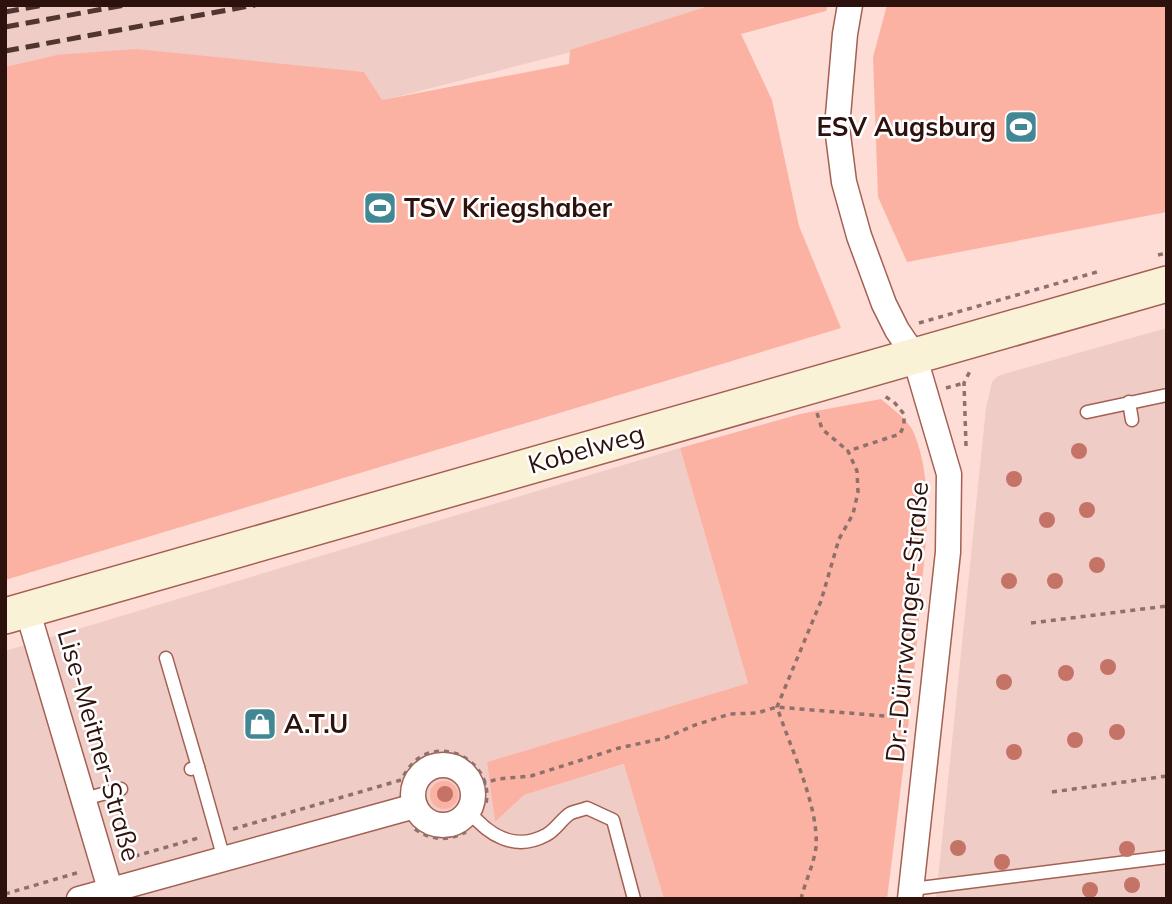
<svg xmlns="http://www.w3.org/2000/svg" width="1172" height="904" viewBox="0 0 1172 904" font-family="Mulish,sans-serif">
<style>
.built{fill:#efccc5}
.green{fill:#fbb2a3}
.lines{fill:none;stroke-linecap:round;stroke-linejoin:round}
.lane-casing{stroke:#a46053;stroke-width:15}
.street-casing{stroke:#a46053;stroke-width:27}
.secondary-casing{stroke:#a46053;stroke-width:38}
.path{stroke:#8e716b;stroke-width:3.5;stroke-dasharray:5 5;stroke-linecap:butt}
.lane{stroke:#fff;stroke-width:12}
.street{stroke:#fff;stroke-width:24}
.secondary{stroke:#faf2d6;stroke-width:35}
.rail{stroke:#513530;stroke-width:5;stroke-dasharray:14 7;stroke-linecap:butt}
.tree{fill:#c47366}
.labels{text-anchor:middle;stroke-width:5;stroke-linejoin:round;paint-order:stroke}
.poi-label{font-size:26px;font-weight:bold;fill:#2c110c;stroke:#fff;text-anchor:start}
.street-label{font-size:26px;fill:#2c110c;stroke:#fff}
</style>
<rect width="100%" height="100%" fill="#fdddd6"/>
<g class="built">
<path d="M5,5H753L381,101L364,72L56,55L5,67Z"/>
<path d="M1167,328V899H936L986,408L992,382L998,376L1011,372Z"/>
<path d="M680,448L748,683L487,762L495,822L524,795L625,764L664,899H5V651Z"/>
</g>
<g class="green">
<path d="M712,5H828L826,11L741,34L772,100L799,226L841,328L5,580V67L56,55L136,49L364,72L382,100L569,64L570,50Z"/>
<path d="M887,5H1167V212L907,262L878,197L873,57Z"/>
<path d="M881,399C892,409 908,419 914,433C936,487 924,552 920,607C912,705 899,802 887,899H664L624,764L524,795L495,822L487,762L748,683L680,448L800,414Z"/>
<circle cx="444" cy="795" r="14"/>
</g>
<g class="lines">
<defs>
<g id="lane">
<path d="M1129,402L1132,420"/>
<path d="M1087,412L1167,395"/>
<path d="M166,658L198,767L191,769"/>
<path d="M198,767L224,859"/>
<path d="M84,799L121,789"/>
<path d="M469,811C488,835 515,852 546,835C556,830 562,818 571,813C576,811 582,810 587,808L613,820L634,899"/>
<path d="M912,889L1167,857"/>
</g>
<g id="street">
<path d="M850,5L845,34L837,127L844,182L859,236L884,304L897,330L914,355L949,474L948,552L910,899"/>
<path d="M27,609L113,899"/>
<circle cx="443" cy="795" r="30"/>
<path d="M79,899L415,806"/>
</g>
<path id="secondary" d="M5,616L1167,284"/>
</defs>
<use href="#lane" class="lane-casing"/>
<use href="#street" class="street-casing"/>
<use href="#secondary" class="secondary-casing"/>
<g class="path">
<path d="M1158,255L1167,253"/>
<path d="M919,323L1097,272"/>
<path d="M946,388L964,383"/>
<path d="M817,413L822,429L848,451"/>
<path d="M966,446L964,383L970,371"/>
<path d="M1031,623L1167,606"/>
<path d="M472,788L497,779L531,776L619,748L665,738L695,725L730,714L757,713L777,707L908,718"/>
<path d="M1052,792L1167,776"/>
<path d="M233,829L401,780C407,770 413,760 424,755C457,740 496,772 485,807"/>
<path d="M415,829C432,841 448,841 466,832"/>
<path d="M125,859L202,837"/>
<path d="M5,894L80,872"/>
<path d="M801,899C805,882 814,864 816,847C819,806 790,747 777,707L821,601L839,539L853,514L858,492L857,471L848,451L900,434L904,425V414L894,402L883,395"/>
</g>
<use href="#lane" class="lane"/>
<use href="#street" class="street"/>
<use href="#secondary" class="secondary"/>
<g class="rail">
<path d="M5,12L44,5"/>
<path d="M5,27L125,5"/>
<path d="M5,51L255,5"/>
</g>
</g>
<g class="tree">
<circle cx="1079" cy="451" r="8"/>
<circle cx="1014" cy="479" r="8"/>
<circle cx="1087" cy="510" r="8"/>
<circle cx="1047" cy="520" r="8"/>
<circle cx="1097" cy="565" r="8"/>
<circle cx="1009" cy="581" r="8"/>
<circle cx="1055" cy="581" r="8"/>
<circle cx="1108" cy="667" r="8"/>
<circle cx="1066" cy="673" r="8"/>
<circle cx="1004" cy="682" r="8"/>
<circle cx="1117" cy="732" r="8"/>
<circle cx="1075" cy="740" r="8"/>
<circle cx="1014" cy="752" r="8"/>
<circle cx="445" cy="794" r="8"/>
<circle cx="958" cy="848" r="8"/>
<circle cx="1127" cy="849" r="8"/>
<circle cx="1002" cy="862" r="8"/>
<circle cx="1132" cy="885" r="8"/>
<circle cx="1090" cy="890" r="8"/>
</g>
<defs>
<symbol id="stadium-square" viewBox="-11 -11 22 22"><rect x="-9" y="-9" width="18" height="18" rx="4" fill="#428794" stroke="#fff"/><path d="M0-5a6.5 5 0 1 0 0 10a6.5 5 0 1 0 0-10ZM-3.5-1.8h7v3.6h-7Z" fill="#fff"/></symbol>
<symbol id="shop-square" viewBox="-11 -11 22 22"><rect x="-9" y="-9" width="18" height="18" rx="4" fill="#428794" stroke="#fff"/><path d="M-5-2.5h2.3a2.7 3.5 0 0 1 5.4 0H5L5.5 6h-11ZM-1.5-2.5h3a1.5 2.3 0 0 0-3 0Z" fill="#fff"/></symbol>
</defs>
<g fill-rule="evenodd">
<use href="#stadium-square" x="1002" y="108" width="38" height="38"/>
<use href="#stadium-square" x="361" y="189" width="38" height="38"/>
<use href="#shop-square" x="241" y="705" width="38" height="38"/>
</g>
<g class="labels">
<g class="poi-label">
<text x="996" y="136" text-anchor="end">ESV Augsburg</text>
<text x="404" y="217">TSV Kriegshaber</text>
<text x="284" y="733">A.T.U</text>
</g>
<g class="street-label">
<text transform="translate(586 449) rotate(-16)" y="9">Kobelweg</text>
<text transform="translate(907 622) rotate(-85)" y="9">Dr.-Dürrwanger-Straße</text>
<text transform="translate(99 745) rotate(74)" y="9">Lise-Meitner-Straße</text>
</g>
</g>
<rect width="1172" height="904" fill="none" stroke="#2c110c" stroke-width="14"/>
</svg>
